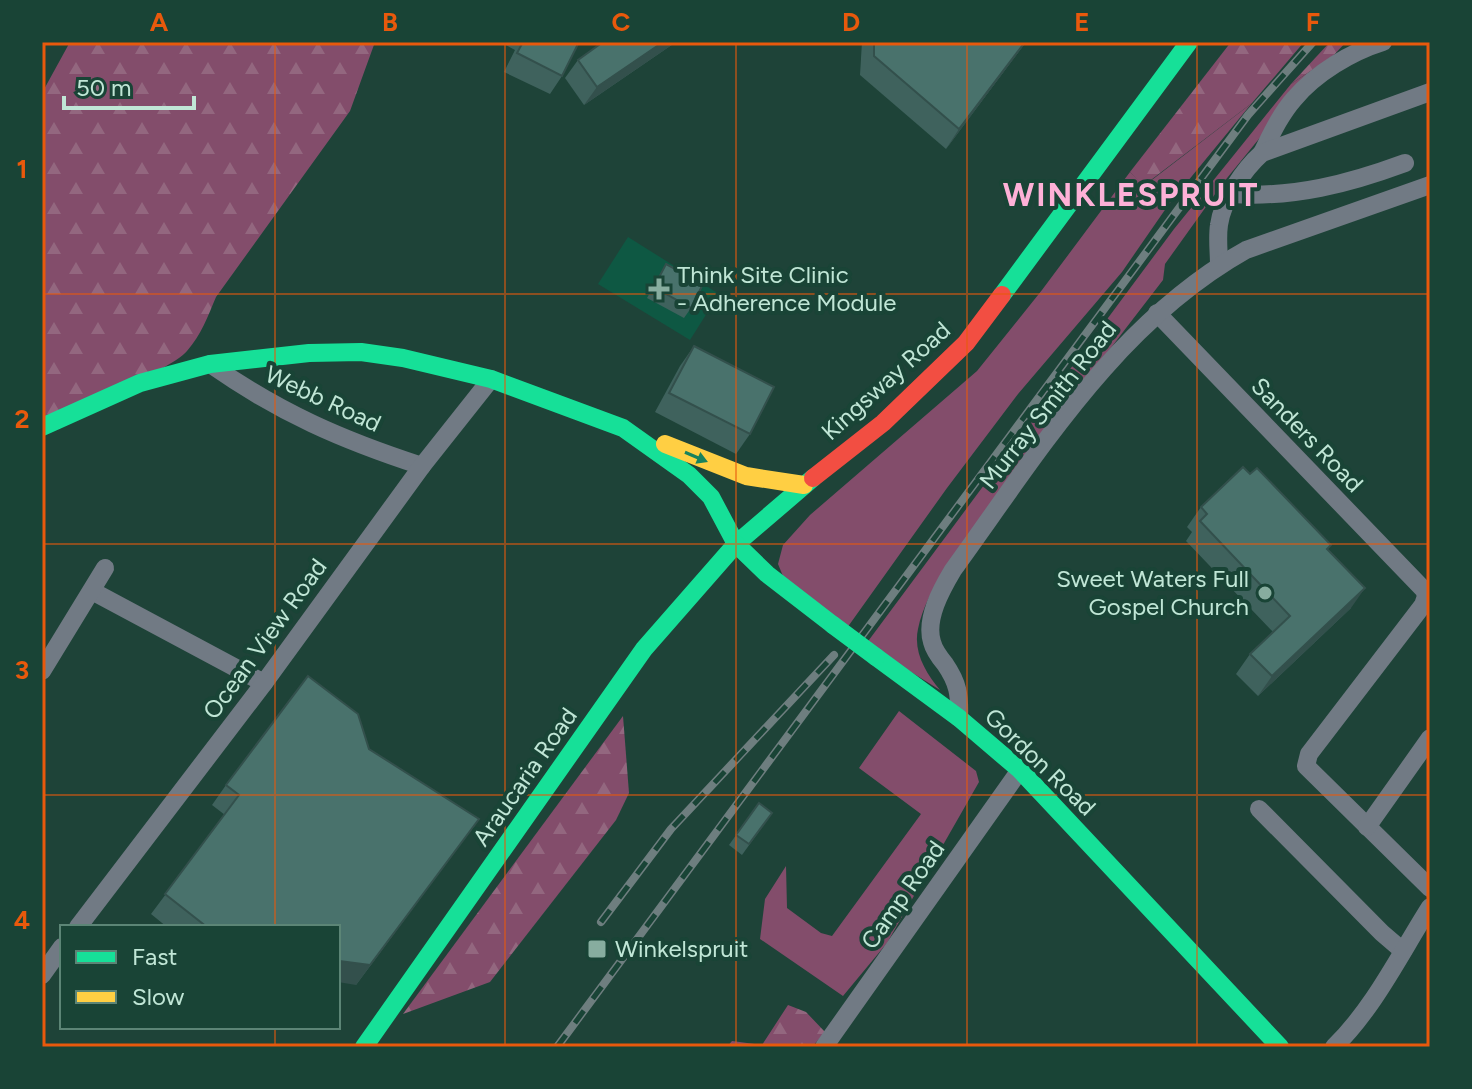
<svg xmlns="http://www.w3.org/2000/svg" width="1472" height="1089" viewBox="0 0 1472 1089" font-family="Figtree,sans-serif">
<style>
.built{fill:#0e5843}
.green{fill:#834d6b}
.forest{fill:url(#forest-firs)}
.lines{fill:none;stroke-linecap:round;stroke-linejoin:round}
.street{stroke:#717a84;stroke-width:18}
.fast{stroke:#16e098;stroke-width:18}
.slow{stroke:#ffcf43;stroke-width:18}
.jam{stroke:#f24e42;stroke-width:18}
.rail-casing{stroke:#6e7e7f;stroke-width:8}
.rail{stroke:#194436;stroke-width:5;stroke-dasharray:15;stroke-linecap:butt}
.fast-bridge{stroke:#16e098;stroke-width:18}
.wall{fill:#3f625d}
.shaded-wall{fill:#33504c}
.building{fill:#49726c;stroke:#33504c;stroke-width:2}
.oneway{fill:#18825d}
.grid{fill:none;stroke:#e8590c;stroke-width:2;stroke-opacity:0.55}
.poi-dot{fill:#87ad9f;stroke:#194436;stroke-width:3}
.labels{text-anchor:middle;stroke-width:8;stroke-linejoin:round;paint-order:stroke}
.poi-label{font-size:24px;fill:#c0e6d6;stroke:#194436;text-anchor:start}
.street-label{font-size:24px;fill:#c0e6d6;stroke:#194436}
.district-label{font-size:32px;font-weight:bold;letter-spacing:2px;fill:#fdb1d7;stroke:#194436}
.neatline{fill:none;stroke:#e8590c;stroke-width:3}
.grid-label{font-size:26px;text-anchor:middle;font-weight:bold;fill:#e8590c}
</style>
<defs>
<pattern id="forest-firs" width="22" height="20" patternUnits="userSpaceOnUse" patternTransform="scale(2)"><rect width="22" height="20" fill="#834d6b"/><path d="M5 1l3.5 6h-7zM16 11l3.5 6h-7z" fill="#93677f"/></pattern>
</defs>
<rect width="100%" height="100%" fill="#1e4338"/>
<path class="built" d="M628,237L719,294L690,340L598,284Z"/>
<g class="green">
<path d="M1333,56L1267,129L1223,183L1165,264L1163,280C1103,358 1044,435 986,515C961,550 927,586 918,629C913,652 926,673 940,690L866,644L1174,229L1229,161L1291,84Z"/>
<path d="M1252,103L1169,204L1122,272L1018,394L947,488L847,628L785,581L778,564L783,545L810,515L977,371L1042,290L1130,172L1144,186Z"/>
<path d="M899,711L976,771L979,782L887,943L843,996L760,939L765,899L786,866L787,908L821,933L832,936L921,814L859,768Z"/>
</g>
<g class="forest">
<path d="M70,42H375L350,111L216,297C208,316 201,335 187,351C166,374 75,405 42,419V93Z"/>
<path d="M1231,42H1304L1252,103L1143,186L1130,172Z"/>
<path d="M1330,42H1346L1333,56L1291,84Z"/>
<path d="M623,716L629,793L616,820L490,982L403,1014Z"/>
<path d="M788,1005L806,1012L825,1032L812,1047H727L732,1041L762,1045Z"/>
</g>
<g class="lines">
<g class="street">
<path d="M1262,153C1271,135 1280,115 1294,99C1316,73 1351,52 1383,42"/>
<path d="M1232,194C1294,198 1348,184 1405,163"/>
<path d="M1219,265C1219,252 1217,238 1219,225C1222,201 1244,169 1262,153L1430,92"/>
<path d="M1157,313L1424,590L1426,596L1423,605L1309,754L1306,766L1430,888"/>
<path d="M210,364C280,413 342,440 422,466"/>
<path d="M92,591L264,683"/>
<path d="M42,671L105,568"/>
<path d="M959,718C960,695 958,683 945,664C940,658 934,650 932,642C925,619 941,590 953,570C1038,453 1116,323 1246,250L1430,185"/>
<path d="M1259,809L1382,933L1403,951"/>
<path d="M1367,827L1430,738"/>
<path d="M78,927L264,683L422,466L491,379"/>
<path d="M42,975L62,947"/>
<path d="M824,1047L1020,770"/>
<path d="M1334,1047C1374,1008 1400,954 1430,907"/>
</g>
<g class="fast">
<path d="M1002,295L1189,42"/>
<path d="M42,427L140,383L210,364L309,353L361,352L403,358L491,379L623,428L689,475L711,497L736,544L813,478"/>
<path d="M876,657L959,718L1020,770L1280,1047"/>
<path d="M364,1047L644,649L736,544L767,574L833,625"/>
</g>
<path class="slow" d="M665,444L746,476L804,485"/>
<path class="jam" d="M813,478L883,423L966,343L1002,295"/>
<defs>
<g id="rail">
<path d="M601,922L671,829L834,655"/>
<path d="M557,1047L1248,115L1313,42"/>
</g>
</defs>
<use href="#rail" class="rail-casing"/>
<use href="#rail" class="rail"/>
<path class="fast-bridge" d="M833,625L876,657"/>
</g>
<g class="wall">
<path d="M500,42H579L562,76L550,94L504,72L515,50Z"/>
<path d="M676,42L584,105L565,78L578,60Z"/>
<path d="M862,42H1026L946,149L860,75Z"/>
<path d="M666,264L691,308L684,318L647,298Z"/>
<path d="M694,346L750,434L736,454L655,412L680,366Z"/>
<path d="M1201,507L1328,550L1351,608L1258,696L1236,674L1250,654L1273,632L1186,541L1192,532L1187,527Z"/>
<path d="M369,749L465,838L356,985L338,927H167L151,914L225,815L212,805L226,785Z"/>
<path d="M759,803L772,813L742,855L729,845Z"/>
</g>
<g class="shaded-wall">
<path d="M663,42H676L584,105L597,87Z"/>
<path d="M1025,42H1026L946,149L959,129Z"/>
<path d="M1365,588L1351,608L1258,696L1272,676Z"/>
<path d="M479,819L356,985L338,982V964Z"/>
</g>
<g class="building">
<path d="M523,42H579L562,76L517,53Z"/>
<path d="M603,42H663L597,87L578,60Z"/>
<path d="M874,42H1025L959,129L874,56Z"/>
<path d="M666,264L703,284L691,308L654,287Z"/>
<path d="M694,346L774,387L750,434L669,393Z"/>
<path d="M1243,467L1250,474L1257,468L1331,545L1327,549L1365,588L1272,676L1250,654L1290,616L1200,521L1207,514L1201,507Z"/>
<path d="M308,676L358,714L369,749L479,819L370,965L340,961L338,964V927H207L165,894L239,795L226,785Z"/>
<path d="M759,803L772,813L749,844L736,835Z"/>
</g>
<defs><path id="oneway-solid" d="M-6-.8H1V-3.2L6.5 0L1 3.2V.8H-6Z" transform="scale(2)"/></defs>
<use class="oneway" href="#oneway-solid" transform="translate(696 457) rotate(23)"/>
<path class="grid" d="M275,42V927M505,42V1047M736,42V1047M967,42V1047M1197,42V1047M42,294H1430M42,544H1430M42,795H1430M275,1027V1047"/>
<g class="poi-dot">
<path d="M655 277h8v8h8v8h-8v8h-8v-8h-8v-8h8z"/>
<circle cx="1265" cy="593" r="8"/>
<rect x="587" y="939" width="20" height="20" rx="4"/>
</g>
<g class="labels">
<g class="poi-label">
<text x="677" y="283">Think Site Clinic<tspan x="677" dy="28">- Adherence Module</tspan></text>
<text x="1249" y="587" text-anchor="end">Sweet Waters Full<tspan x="1249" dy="28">Gospel Church</tspan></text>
<text x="615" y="957">Winkelspruit</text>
</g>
<g class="street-label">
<text transform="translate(886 381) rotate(-42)" y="8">Kingsway Road</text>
<text transform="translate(323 399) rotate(25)" y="8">Webb Road</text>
<text transform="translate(1048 405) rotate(-52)" y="8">Murray Smith Road</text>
<text transform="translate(1307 435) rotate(46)" y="8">Sanders Road</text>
<text transform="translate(265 639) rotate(-54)" y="8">Ocean View Road</text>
<text transform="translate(1040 762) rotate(44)" y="8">Gordon Road</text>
<text transform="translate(525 777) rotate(-55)" y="8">Araucaria Road</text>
<text transform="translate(903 895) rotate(-55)" y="8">Camp Road</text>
</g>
<g class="district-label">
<text x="1131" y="206">WINKLESPRUIT</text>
</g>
</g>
<rect width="1472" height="1089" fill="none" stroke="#194436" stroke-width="88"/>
<rect x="60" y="925" width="280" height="104" fill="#194436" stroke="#5c8576" stroke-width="2"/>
<rect x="76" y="951" width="40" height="12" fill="#16e098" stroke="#5c8576" stroke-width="2"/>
<text x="132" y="965" font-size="24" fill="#c0e6d6">Fast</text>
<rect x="76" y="991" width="40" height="12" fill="#ffcf43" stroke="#5c8576" stroke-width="2"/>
<text x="132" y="1005" font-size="24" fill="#c0e6d6">Slow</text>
<path d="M64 96v12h130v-12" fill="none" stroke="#c0e6d6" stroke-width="4"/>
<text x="76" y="96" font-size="24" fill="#c0e6d6" stroke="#194436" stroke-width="6" paint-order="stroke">50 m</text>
<rect x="44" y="44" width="1384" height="1001" class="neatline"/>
<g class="grid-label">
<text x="159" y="31">A</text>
<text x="390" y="31">B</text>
<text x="621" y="31">C</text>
<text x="851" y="31">D</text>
<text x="1082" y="31">E</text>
<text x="1313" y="31">F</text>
<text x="22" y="178">1</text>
<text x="22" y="428">2</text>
<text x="22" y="679">3</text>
<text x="22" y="929">4</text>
</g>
</svg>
